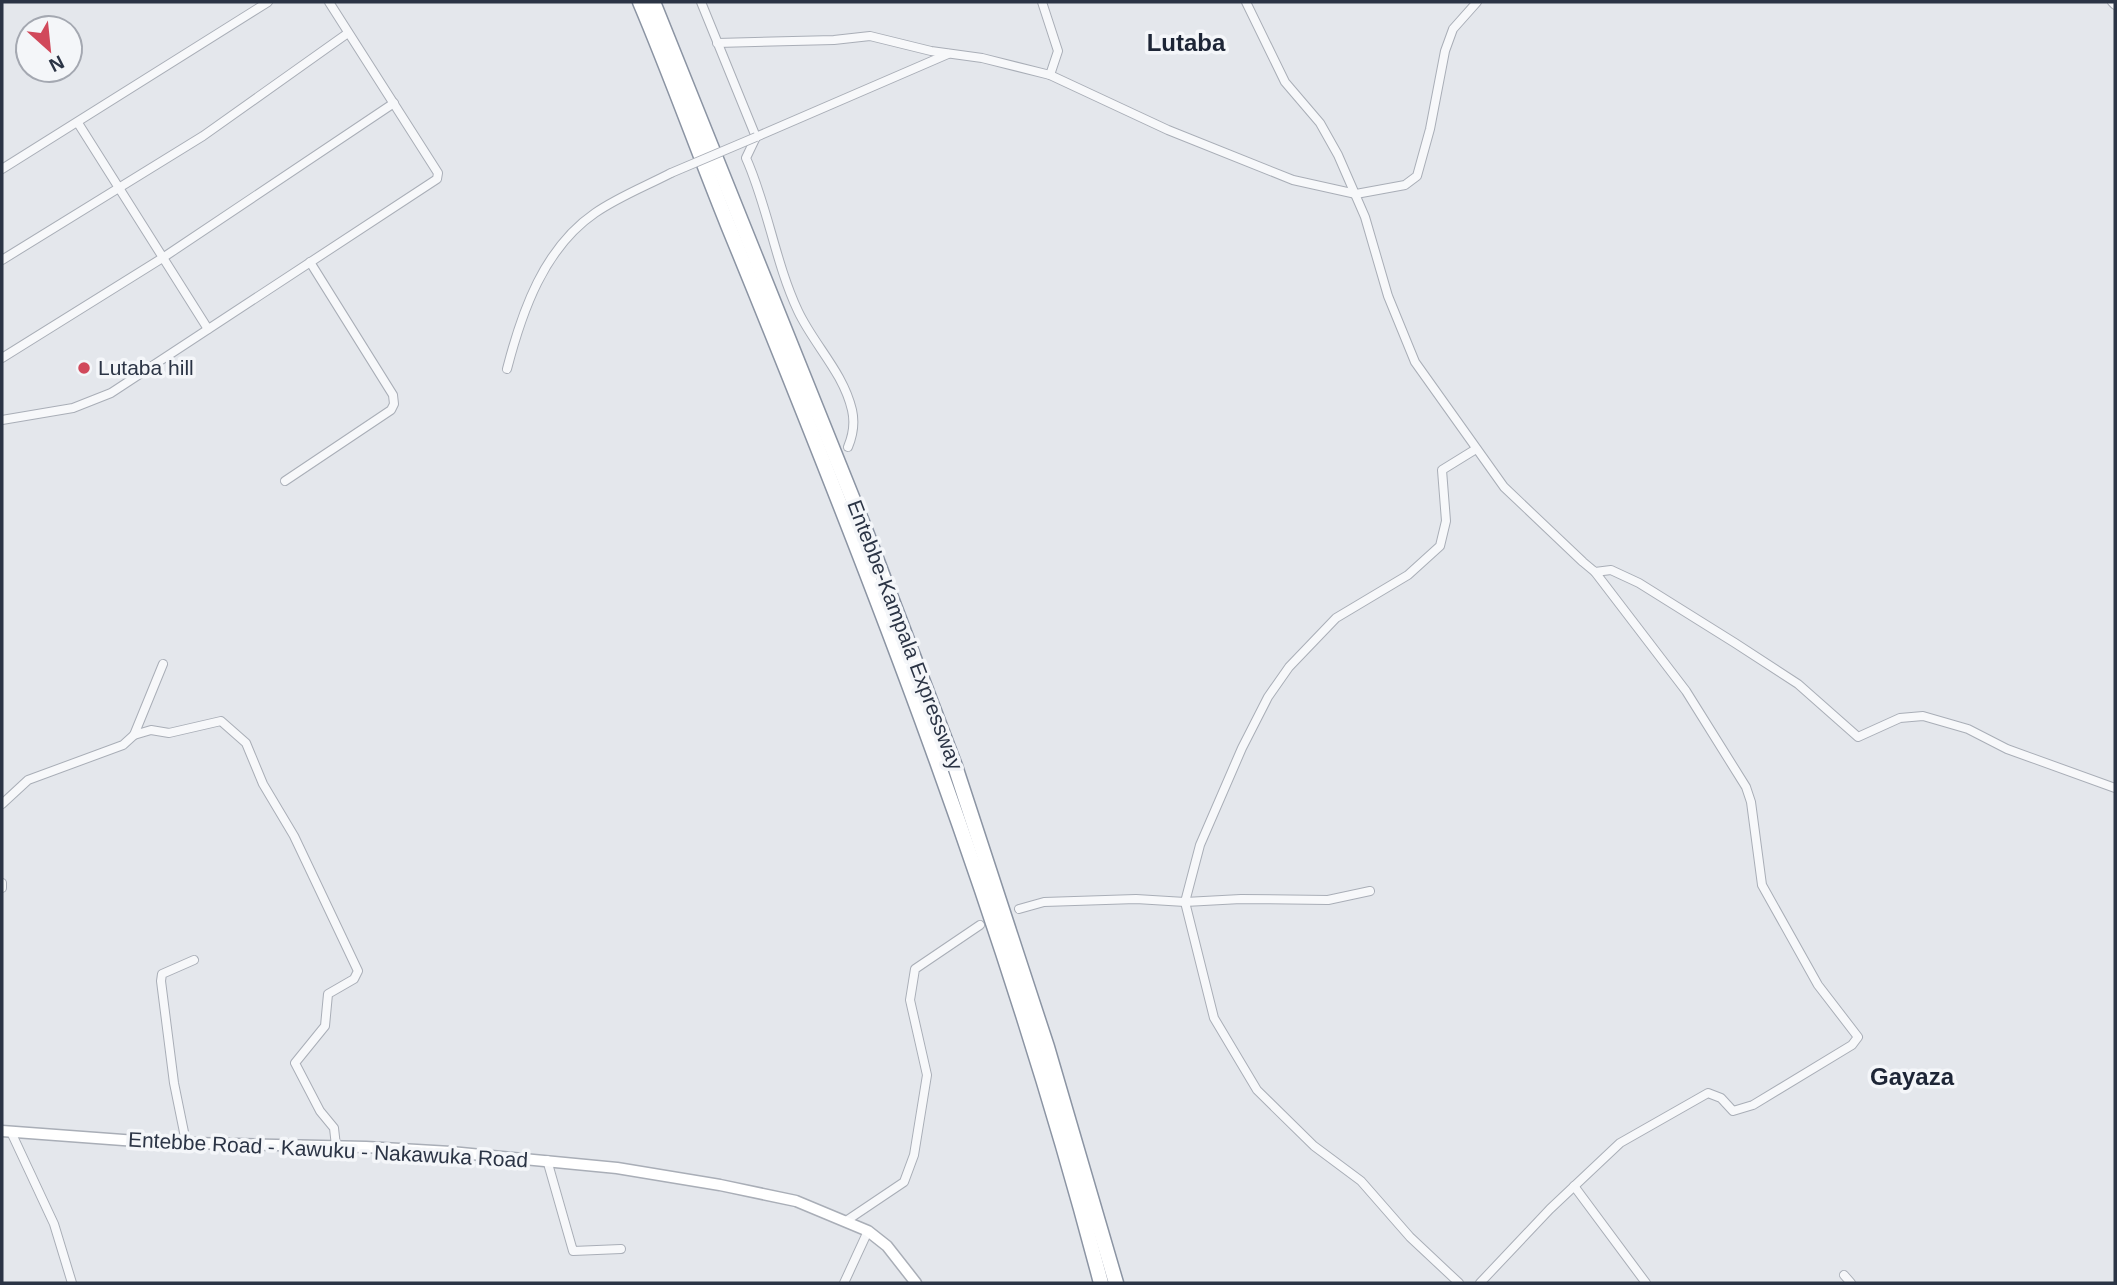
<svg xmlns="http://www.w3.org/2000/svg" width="2117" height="1285" viewBox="0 0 2117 1285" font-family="Arial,sans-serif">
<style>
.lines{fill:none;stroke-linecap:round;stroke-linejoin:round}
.minor-casing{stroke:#a9aeb7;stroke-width:10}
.secondary-casing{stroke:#a9aeb7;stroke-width:13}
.motorway-casing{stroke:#8b94a3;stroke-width:17}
.minor{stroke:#f7f8fa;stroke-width:8}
.secondary{stroke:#fff;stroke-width:10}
.motorway{stroke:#fff;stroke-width:14}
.minor-bridge-casing{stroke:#a9aeb7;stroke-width:10;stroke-linecap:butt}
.minor-bridge{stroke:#f7f8fa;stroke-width:8}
.poi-dot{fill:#d1495b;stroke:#f4f6f9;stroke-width:2.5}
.labels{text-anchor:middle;stroke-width:7;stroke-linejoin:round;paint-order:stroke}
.poi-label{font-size:21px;fill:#2b3445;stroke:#f4f6f9;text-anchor:start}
.street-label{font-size:21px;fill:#2b3445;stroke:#f4f6f9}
.quarter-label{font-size:24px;font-weight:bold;fill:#1d2536;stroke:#f4f6f9}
</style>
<rect width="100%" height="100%" fill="#e4e7ec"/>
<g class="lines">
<defs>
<g id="minor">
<path d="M701,2L756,137L746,158C768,207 775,262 798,311C814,345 843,372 852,410C855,423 853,435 848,447"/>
<path d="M1042,2L1058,51L1050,75"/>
<path d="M1246,2L1285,82L1320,123L1338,155L1365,217L1388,296L1415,362L1504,487L1583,562L1595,572L1611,570L1639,583L1735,643L1798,684L1858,737L1900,718L1923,716L1968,729L2007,749L2115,788"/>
<path d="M2112,2L2115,5"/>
<path d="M717,43L834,40L870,36L931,51L982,58L1050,75L1168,130L1293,180L1356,194L1405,185L1417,176L1430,129L1445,51L1453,29L1477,2"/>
<path d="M78,123L208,329"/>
<path d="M756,137L948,54"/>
<path d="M2,169L268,2"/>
<path d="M2,260L203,136L348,33"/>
<path d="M2,358L164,257L394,103"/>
<path d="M507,369C522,311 544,248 595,213C618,197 646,186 671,173"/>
<path d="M2,420L73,408L111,393L437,179L438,173L329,2"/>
<path d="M285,481L391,410L394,404L393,395L310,262"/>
<path d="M134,735L151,730L169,733L221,721L246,743L263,784L294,836L358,971L354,979L328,994L325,1026L295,1063L320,1111L334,1128L336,1146"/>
<path d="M2,804L28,780L123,745L134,735L163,664"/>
<path d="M2,883V888"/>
<path d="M1019,909L1044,902L1136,899L1185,902L1241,899L1328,900L1370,891"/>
<path d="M11,1132L54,1224L72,1283"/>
<path d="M186,1142L174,1083L161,981L162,974L194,960"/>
<path d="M547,1160L573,1251L621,1249"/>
<path d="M1574,1186L1646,1283"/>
<path d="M846,1221L904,1182L914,1155L927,1075L910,1000L915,969L980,925"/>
<path d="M1844,1275L1851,1283"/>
<path d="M844,1283L868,1231"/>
<path d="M1459,1283L1410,1237L1361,1181L1314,1146L1257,1090L1214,1018L1185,902L1200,845L1242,748L1268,697L1289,667L1336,618L1408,575L1440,546L1446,521L1442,470L1476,449"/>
<path d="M1480,1283L1550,1209L1620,1143L1708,1093L1721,1098L1733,1111L1753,1105L1852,1045L1858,1037L1818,985L1762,885L1751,802L1746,787L1686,691L1595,572"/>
</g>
<path id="secondary" d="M2,1131L150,1142L366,1147L451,1152L617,1168L720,1185L796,1201L868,1231L887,1246L916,1283"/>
<g id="motorway">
<path d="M640,2C671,75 698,151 728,225C870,572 1006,920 1101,1283"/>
<path d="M653,2L866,532L955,766L1047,1047L1116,1283"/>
</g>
</defs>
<use href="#minor" class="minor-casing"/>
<use href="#secondary" class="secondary-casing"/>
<use href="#motorway" class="motorway-casing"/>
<use href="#minor" class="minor"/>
<use href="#secondary" class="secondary"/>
<use href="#motorway" class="motorway"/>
<defs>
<path id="minor-bridge" d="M671,173L756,137"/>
</defs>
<use href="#minor-bridge" class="minor-bridge-casing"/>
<use href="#minor-bridge" class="minor-bridge"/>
</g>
<circle class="poi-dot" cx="84" cy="368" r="7"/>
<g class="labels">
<g class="poi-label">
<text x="98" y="375">Lutaba hill</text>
</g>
<g class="street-label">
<text transform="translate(905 635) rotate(69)" y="7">Entebbe-Kampala Expressway</text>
<text transform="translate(328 1150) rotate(3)" y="7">Entebbe Road - Kawuku - Nakawuka Road</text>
</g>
<g class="quarter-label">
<text x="1186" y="51">Lutaba</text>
<text x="1912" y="1085">Gayaza</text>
</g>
</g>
<rect width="2117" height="1285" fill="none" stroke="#2b3445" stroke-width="7"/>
<g transform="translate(49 49) rotate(153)"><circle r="33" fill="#f4f6f9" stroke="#a4a8b1" stroke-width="2"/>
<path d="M0-5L12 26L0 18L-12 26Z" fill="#d1495b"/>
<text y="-10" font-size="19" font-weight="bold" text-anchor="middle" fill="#2b3445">N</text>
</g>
</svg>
